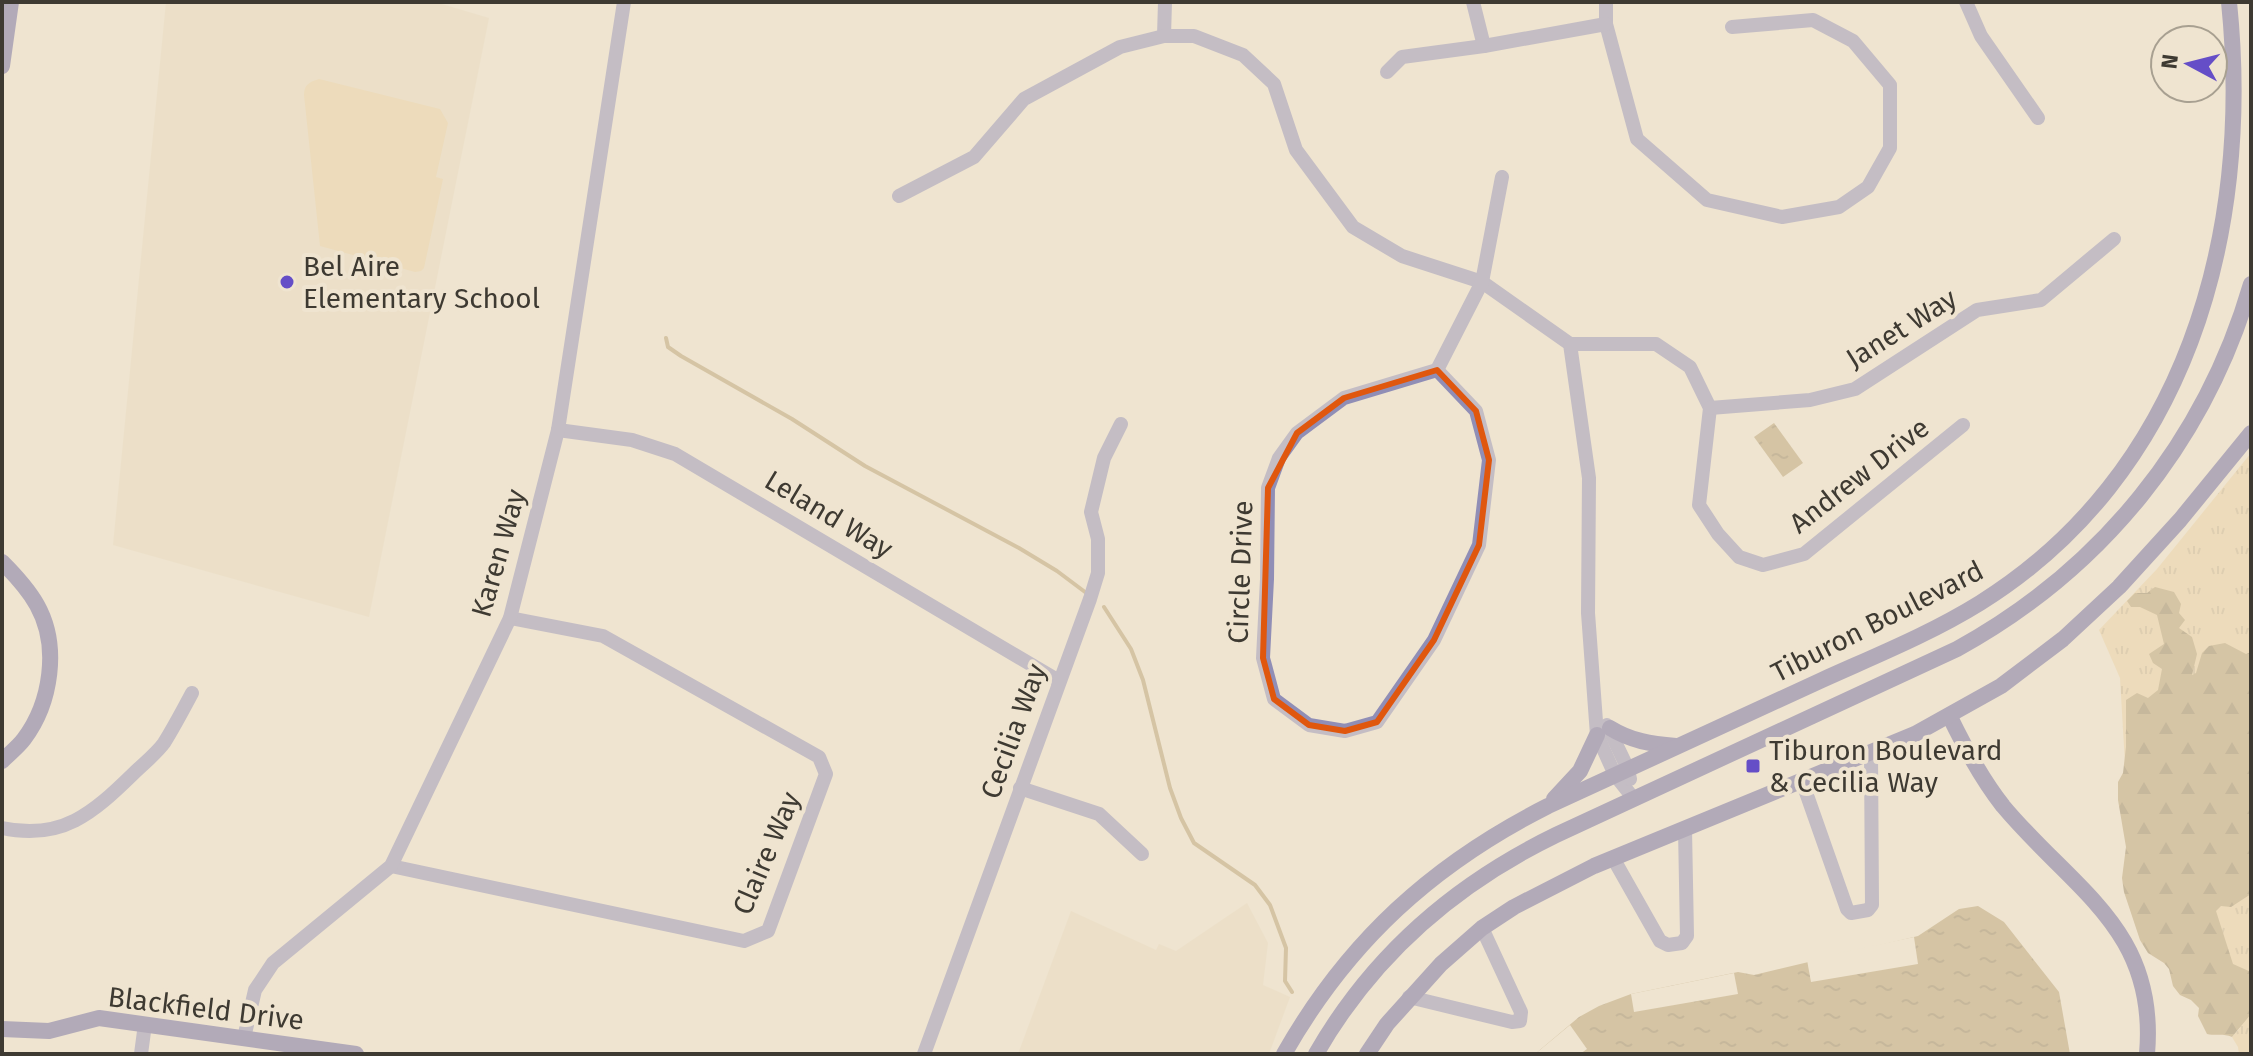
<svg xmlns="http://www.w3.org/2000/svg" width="2253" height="1056" viewBox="0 0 2253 1056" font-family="'Fira Sans',sans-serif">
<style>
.built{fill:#e8dabf}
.grass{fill:url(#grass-tufts)}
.forest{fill:url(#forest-firs)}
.garden{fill:#ead1a2}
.water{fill:url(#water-ripples)}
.pier{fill:#efe4d0}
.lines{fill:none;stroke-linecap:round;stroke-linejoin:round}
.stream{stroke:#b69e6f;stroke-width:4}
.street{stroke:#908eb6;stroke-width:14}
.secondary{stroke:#69649c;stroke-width:16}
.marked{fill:none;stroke:#e0570e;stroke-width:6;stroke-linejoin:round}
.poi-dot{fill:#654ec7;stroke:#efe4d0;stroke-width:3}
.labels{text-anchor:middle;stroke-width:8;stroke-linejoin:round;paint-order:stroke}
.poi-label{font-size:28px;fill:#3e3a32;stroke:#efe4d0;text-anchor:start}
.street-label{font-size:28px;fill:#3e3a32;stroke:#efe4d0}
</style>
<defs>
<pattern id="grass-tufts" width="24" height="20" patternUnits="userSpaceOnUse" patternTransform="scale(2)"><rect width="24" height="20" fill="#ead1a2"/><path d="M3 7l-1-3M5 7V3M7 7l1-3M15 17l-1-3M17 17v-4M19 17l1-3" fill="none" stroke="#cab48c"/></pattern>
<pattern id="forest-firs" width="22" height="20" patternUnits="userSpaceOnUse" patternTransform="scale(2)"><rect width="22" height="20" fill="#b79f71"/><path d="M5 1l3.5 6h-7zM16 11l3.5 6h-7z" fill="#96835d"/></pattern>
<pattern id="water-ripples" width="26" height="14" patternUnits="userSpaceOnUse" patternTransform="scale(2)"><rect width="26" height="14" fill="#b69e6f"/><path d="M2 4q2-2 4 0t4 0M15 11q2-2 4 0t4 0" fill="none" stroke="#95825c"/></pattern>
</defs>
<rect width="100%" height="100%" fill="#efe4d0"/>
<g class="built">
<path d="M166,2H435L489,18L369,617L113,545Z"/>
<path d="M1247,903L1268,943L1263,985L1290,997L1269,1054H1018L1071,911L1156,950L1159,944L1176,951Z"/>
</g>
<path class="grass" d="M2251,453V1054H2239L2238,1047L2232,1037L2240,1028L2134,917L2120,678L2099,630L2157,569Z"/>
<path class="forest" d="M2155,587L2174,592L2181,604L2179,613L2185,620L2179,628L2192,637L2197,654L2192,675L2196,673L2202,653L2209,646L2225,643L2246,654L2251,652V894L2231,907L2221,906L2216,911L2233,964L2251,972V1014L2232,1037C2223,1033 2217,1036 2207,1034L2198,1016L2199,1008L2191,1000L2180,995L2173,986L2169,969L2164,963L2148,953L2140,940L2124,892L2122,878L2126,847L2118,800V782L2123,773L2126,747V700L2137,693L2148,698L2158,690L2162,669L2153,663L2149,654L2164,644L2157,615L2140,607H2131L2127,601L2135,593H2147Z"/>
<path class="garden" d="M319,79L440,109L448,123L436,177L443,179L424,268L421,271L415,272L320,246L304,95C304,85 309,82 319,79Z"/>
<g class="water">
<path d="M1774,423L1803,463L1783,477L1754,437Z"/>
<path d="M1978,906L2004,922L2059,992L2070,1054H1535L1579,1017L1599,1006L1631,994L1738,972L1754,975L1918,936L1959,909Z"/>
</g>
<g class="pier">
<path d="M1914,937L1918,964L1811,982L1807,960Z"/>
<path d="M1734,973L1738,994L1634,1012L1631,994Z"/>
<path d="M1570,1025L1587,1049L1580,1054H1535Z"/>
</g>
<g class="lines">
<g class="stream">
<path d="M666,338L668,347L681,356L792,419L865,466L1019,548L1057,571L1085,592"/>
<path d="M1104,607L1131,649L1143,680L1170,788L1181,818L1194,843L1255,885L1270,905L1286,948L1285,981L1292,992"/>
</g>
<g class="street">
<path d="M1473,2L1484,46"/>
<path d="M1606,2V24L1637,139L1707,200L1782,217L1839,207L1868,187L1890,148V85L1853,41L1813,20L1732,27"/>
<path d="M1966,2L1981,36L2038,118"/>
<path d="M1164,36L1165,2"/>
<path d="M1387,72L1402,57L1484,46L1606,24"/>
<path d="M899,196L974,157L1024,99L1120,47L1164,36H1194L1243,55L1274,84L1296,150L1353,227L1402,256L1482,282L1570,344L1589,478L1588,613L1597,735L1615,775L1634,799"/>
<path d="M1570,344H1656L1690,367L1710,408L1699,505L1718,534L1739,557L1763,565L1804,554L1963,425"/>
<path d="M1437,370L1476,411L1489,460L1479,545L1434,640L1377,722L1345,731L1309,725L1274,699L1263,658L1267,579L1268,488L1279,458L1297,433L1344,398Z"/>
<path d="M1437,370L1482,282L1502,177"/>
<path d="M1710,408L1810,400L1855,389L1977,310L2041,300L2114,239"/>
<path d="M558,430L632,440L675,454L1059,681"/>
<path d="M1607,725L1628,769L1630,779"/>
<path d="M1802,781L1847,909L1851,913L1868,910L1872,905L1871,753"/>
<path d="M1020,788L1099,814L1142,854"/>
<path d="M2,828C62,841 93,813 133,774C143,764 156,754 164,743C174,727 183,710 192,693"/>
<path d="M1613,858L1660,941L1668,945L1682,943L1687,936L1685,829"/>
<path d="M391,866L744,941L768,931L826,774L819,757L603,636L510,618"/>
<path d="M1409,997L1512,1022L1520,1021L1521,1012L1482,928"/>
<path d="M244,1038L255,990L273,963L391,866L510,618L558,430L624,2"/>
<path d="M141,1054L145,1024"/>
<path d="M924,1054L1090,599L1098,573V539L1091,512L1104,458L1121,424"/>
</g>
<g class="secondary">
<path d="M2,66L11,2"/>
<path d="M2,562C15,575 28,589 37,605C60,646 51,703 24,739C18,747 9,754 2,761"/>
<path d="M1950,717C1965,748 1981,778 2003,806C2073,890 2158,929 2147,1054"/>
<path d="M1610,728C1631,741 1651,744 1676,746"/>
<path d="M1554,799L1580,771L1597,735"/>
<path d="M2,1029L49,1031L99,1018L356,1054"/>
<path d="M1284,1054C1348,941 1433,864 1548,806C1639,764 1731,722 1822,680C1875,656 1930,634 1980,603C2185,475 2253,236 2229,2"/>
<path d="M1316,1054C1372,956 1455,884 1556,835L1957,649C2101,570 2205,442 2251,284"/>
<path d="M1367,1054L1387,1024L1441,964L1482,928L1514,907L1594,866L1915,734L2001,686L2063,639L2119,587L2180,520L2251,433"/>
</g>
</g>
<path d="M0 0H2253V1056H0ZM1437,370L1476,411L1489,460L1479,545L1434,640L1377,722L1345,731L1309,725L1274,699L1263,658L1268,488L1297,433L1344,398Z" fill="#efe4d0" fill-opacity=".55" fill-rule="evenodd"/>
<path class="marked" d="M1437,370L1476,411L1489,460L1479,545L1434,640L1377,722L1345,731L1309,725L1274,699L1263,658L1268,488L1297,433L1344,398Z"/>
<g class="poi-dot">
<circle cx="287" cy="282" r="8"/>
<rect x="1745" y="758" width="16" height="16" rx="4"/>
</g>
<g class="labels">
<g class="poi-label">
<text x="303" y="276">Bel Aire<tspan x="303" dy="32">Elementary School</tspan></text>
<text x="1769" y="760">Tiburon Boulevard<tspan x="1769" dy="32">&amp; Cecilia Way</tspan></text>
</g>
<g class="street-label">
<text transform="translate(1901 328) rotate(-32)" y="10">Janet Way</text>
<text transform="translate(1859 475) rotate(-38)" y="10">Andrew Drive</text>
<text transform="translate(829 514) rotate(31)" y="10">Leland Way</text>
<text transform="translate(498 553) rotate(-74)" y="10">Karen Way</text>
<text transform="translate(1240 572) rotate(-88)" y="10">Circle Drive</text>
<text transform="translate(1877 621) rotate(-27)" y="10">Tiburon Boulevard</text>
<text transform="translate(1013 731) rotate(-70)" y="10">Cecilia Way</text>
<text transform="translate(766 853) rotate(-67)" y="10">Claire Way</text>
<text transform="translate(206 1008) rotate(7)" y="10">Blackfield Drive</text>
</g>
</g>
<rect width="2253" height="1056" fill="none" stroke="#3e3a32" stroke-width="8"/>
<g transform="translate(2189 64) rotate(277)"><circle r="38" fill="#efe4d0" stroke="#a8a091" stroke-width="2"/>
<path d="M0-6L14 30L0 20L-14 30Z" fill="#654ec7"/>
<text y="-12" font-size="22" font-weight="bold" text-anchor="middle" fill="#3e3a32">N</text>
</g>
</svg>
